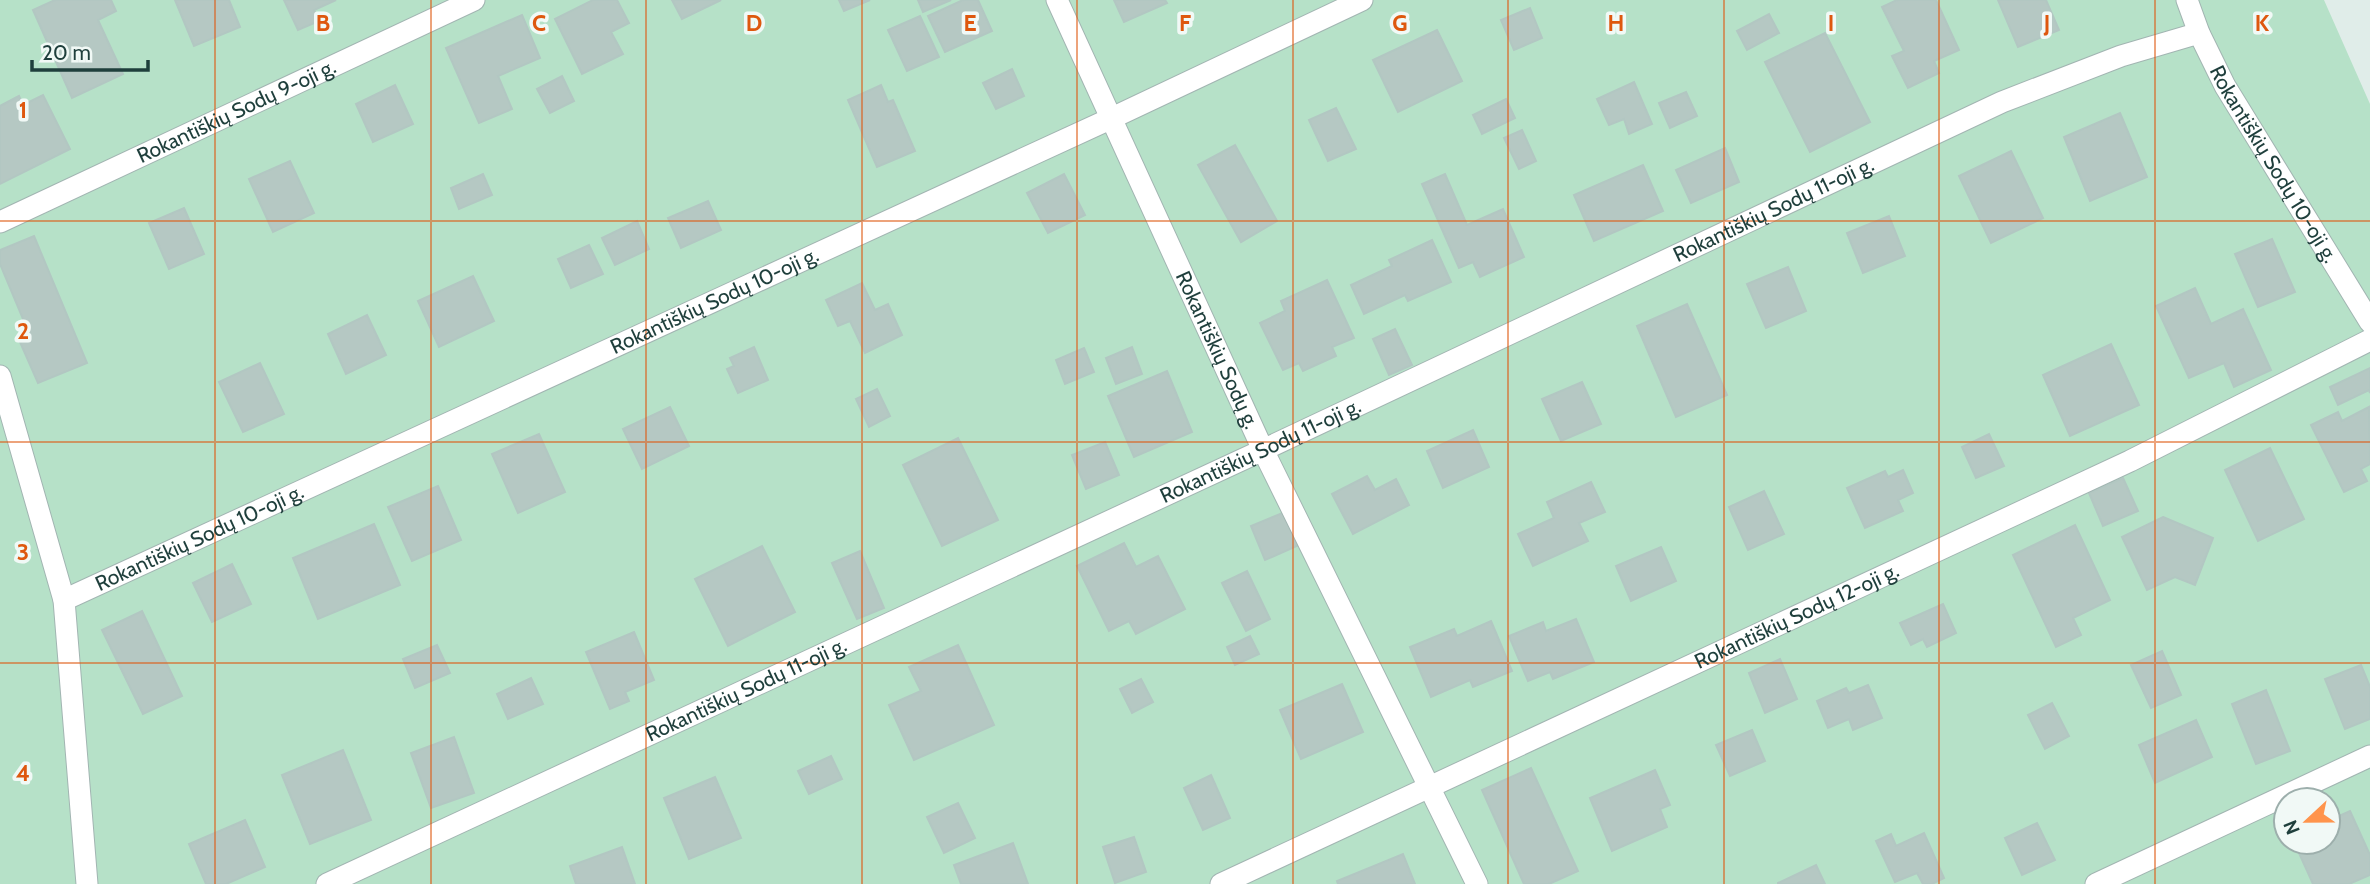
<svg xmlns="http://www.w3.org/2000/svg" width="2370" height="884" viewBox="0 0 2370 884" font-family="Cabin,sans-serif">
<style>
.green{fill:#b6e1c8;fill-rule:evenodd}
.building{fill:#b5c8c3;stroke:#b2c7c2;stroke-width:2}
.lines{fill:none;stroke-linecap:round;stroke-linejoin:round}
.minor-casing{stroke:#a2b5b2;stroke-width:23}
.minor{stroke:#fff;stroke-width:21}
.grid{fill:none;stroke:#de580e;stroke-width:2;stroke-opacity:0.55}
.labels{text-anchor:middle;stroke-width:7;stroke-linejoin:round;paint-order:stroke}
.street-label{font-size:21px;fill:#1f3f3c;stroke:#f1f9f6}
.grid-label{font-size:23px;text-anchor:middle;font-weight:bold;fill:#de580e;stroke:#f1f9f6;stroke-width:7;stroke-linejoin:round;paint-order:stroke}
</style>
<rect width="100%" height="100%" fill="#e0ede9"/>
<path class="green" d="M0,0H2324L2370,104V884H0ZM2286,800H2328V842H2286Z"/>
<g class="building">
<path d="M55,0H111L116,11L98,20L123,74L72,98L33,10Z"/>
<path d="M175,0H229L240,27L194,46Z"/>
<path d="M284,0H336L314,10L319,21L298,30Z"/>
<path d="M593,0H617L629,23L611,32L623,54L582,74L555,19Z"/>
<path d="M672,0H721L682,19Z"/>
<path d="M839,0H870L844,11Z"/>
<path d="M918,0H951L923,12Z"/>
<path d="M963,0H978L992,31L945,52L928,16Z"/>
<path d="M1114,0H1165L1167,3L1124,22Z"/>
<path d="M1897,0H1936L1959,50L1934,61L1939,73L1908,88L1892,56L1904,51L1882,7Z"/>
<path d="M1998,0H2046L2059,30L2018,47Z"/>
<path d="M1530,8L1542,38L1514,50L1501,20Z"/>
<path d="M1769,14L1779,33L1747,50L1737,31Z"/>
<path d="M522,15L540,58L498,76L512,109L479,123L446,48Z"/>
<path d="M920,16L939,57L907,71L888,30Z"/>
<path d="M1437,30L1462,81L1398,112L1373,60Z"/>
<path d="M1825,33L1870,122L1810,152L1765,62Z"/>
<path d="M1012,69L1024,96L996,109L983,83Z"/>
<path d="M562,76L574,101L550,113L537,89Z"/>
<path d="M1634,82L1652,124L1629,134L1624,119L1609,125L1597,99Z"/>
<path d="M395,85L413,124L373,142L356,104Z"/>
<path d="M881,85L888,102L893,100L915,151L877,167L848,100Z"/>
<path d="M1686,92L1697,116L1670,128L1659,103Z"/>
<path d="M43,95L70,149L0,184V106L19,96L23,105Z"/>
<path d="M1506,99L1515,118L1482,134L1473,115Z"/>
<path d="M1336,108L1356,149L1328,161L1309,120Z"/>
<path d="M2120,113L2147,177L2090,201L2064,137Z"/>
<path d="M1522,130L1536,161L1519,169L1504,138Z"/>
<path d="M1235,145L1277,221L1241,242L1198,165Z"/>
<path d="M1725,148L1739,182L1691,203L1676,170Z"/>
<path d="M2011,151L2043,218L1991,243L1959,176Z"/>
<path d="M290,161L314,213L273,232L249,179Z"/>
<path d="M1643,165L1663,211L1594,241L1574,195Z"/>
<path d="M483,174L492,195L459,209L451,188Z"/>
<path d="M1064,174L1085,215L1048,233L1027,193Z"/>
<path d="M1445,174L1467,225L1503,209L1524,257L1480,277L1473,262L1459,268L1422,184Z"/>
<path d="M708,201L721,230L681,248L668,218Z"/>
<path d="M184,208L204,254L169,269L149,223Z"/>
<path d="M1889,216L1905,256L1863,273L1847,233Z"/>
<path d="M637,221L649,249L615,265L602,238Z"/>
<path d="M34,236L87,363L38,383L20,342L31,338L0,264V250Z"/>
<path d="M2272,239L2295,292L2258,307L2235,254Z"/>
<path d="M1432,240L1451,282L1408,301L1405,295L1364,314L1351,285L1392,266L1389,260Z"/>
<path d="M589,245L603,274L571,288L558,259Z"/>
<path d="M1788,267L1806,311L1766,328L1747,284Z"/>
<path d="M473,276L494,321L439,347L418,301Z"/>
<path d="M1327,280L1354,338L1332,347L1336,356L1303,371L1299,363L1283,370L1260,323L1285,311L1281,301Z"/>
<path d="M862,283L875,310L888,304L902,335L865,353L850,321L838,326L826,300Z"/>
<path d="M2195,288L2211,324L2243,309L2271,370L2234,387L2224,363L2189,378L2156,306Z"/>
<path d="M1687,304L1727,395L1676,417L1637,326Z"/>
<path d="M367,315L386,355L346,374L328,334Z"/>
<path d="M1395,329L1412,365L1389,375L1373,339Z"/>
<path d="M2111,344L2139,405L2070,436L2043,375Z"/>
<path d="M754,347L768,380L738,393L727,369L734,366L730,358Z"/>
<path d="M1132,347L1142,374L1116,384L1106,358Z"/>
<path d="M1084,348L1094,372L1065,384L1056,360Z"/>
<path d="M260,363L284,414L243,432L219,382Z"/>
<path d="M2370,368V393L2369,390L2338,405L2330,387Z"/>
<path d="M1167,371L1192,432L1134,457L1108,396Z"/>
<path d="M1582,382L1601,424L1561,441L1542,399Z"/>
<path d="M877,389L890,416L869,427L856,399Z"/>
<path d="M670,407L689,446L642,469L623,429Z"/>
<path d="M2369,407L2370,464L2361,469L2367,481L2344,492L2311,425L2338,412L2342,421Z"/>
<path d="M1473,430L1489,467L1443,488L1427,451Z"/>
<path d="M539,434L565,492L518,513L492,454Z"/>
<path d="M1989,434L2004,466L1976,478L1962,447Z"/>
<path d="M958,438L998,520L942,546L903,465Z"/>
<path d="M1105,442L1119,475L1086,489L1072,455Z"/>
<path d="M2270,448L2304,519L2258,541L2225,470Z"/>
<path d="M1903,470L1913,493L1898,500L1903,511L1865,528L1847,488L1885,471L1888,477Z"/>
<path d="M1367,476L1375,490L1396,479L1409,505L1353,534L1332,494Z"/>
<path d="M2123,478L2138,511L2103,526L2089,493Z"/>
<path d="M1591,482L1605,512L1579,523L1588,541L1533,566L1518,534L1554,518L1547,502Z"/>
<path d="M438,486L461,540L412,561L388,507Z"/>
<path d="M1764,491L1784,534L1748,550L1729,507Z"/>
<path d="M1285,512L1299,545L1265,560L1251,526Z"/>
<path d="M2163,517L2213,538L2195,585L2175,577L2147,590L2122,537Z"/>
<path d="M374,524L400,585L318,619L293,558Z"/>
<path d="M2075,525L2110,600L2073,618L2081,635L2056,647L2013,555Z"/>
<path d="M1124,543L1136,567L1158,556L1185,609L1136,634L1129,621L1109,631L1077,566Z"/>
<path d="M762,546L795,612L728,646L695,579Z"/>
<path d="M1661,547L1676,581L1631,601L1616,566Z"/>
<path d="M860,551L884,608L857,619L832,563Z"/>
<path d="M232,564L251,604L212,622L193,583Z"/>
<path d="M1247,571L1270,619L1246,631L1222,583Z"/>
<path d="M1943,604L1956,633L1927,647L1923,639L1911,645L1900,623Z"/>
<path d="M142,611L182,696L143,714L102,630Z"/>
<path d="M1576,619L1594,662L1553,679L1550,672L1528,681L1509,636L1543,622L1546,631Z"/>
<path d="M1491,621L1512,671L1473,687L1470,680L1431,697L1410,647L1454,629L1457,636Z"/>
<path d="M634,632L654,680L625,692L629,701L610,709L586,652Z"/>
<path d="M1250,636L1259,654L1235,665L1227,647Z"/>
<path d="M437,645L450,673L415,688L403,659Z"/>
<path d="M958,645L994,725L914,760L889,705L921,691L909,667Z"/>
<path d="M2162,651L2181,695L2151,708L2131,665Z"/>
<path d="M1780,659L1797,699L1765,713L1749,673Z"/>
<path d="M2361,665L2370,687V719L2345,729L2325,679Z"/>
<path d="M531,678L543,704L508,719L497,694Z"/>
<path d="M1141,679L1153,702L1132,713L1120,689Z"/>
<path d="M1342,684L1363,732L1301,759L1280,710Z"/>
<path d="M1868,685L1882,718L1853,730L1849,719L1828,728L1817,701L1846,688L1849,693Z"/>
<path d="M2266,690L2290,751L2256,764L2232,704Z"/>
<path d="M2052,703L2069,736L2045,749L2028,715Z"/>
<path d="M2196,720L2212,757L2155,783L2139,745Z"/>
<path d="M1752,730L1765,761L1730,776L1716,745Z"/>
<path d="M454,737L474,793L431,808L411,753Z"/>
<path d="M343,750L371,820L310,844L282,775Z"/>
<path d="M831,756L842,779L809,794L798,771Z"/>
<path d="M1531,768L1578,871L1549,884H1524L1482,790Z"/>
<path d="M1655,770L1670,805L1660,809L1667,827L1612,851L1590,798Z"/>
<path d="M1211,775L1230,818L1203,830L1184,788Z"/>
<path d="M715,777L741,838L689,859L664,798Z"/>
<path d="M958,803L975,838L944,853L927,817Z"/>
<path d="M2350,811L2370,855V875L2349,884H2313L2294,842H2328V821Z"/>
<path d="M245,820L265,867L226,884H206L189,844Z"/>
<path d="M2037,823L2055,860L2022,875L2005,838Z"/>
<path d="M1924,833L1944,878L1932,884H1923L1917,873L1895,882L1876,841L1891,834L1896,846Z"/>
<path d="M1134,837L1146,872L1115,883L1103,847Z"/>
<path d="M1013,843L1028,884H961L954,865Z"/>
<path d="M622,847L635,884H576L570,866Z"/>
<path d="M1403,854L1415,884H1338L1337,881Z"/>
<path d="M1816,865L1825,884H1778V883Z"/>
</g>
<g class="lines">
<defs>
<g id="minor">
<path id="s1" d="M1057,0L1263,450L1477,884"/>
<path id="s2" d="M2187,0L2199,33L2225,86L2370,322"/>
<path id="s3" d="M0,222L474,0"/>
<path d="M0,376L64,600L87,884"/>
<path id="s4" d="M64,600L1112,118L1362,0"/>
<path id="s5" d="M327,884L1263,450L2002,102L2121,56L2199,33"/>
<path id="s6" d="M1221,884L2130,461L2370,340"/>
<path d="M2096,884L2370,756"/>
</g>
</defs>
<use href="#minor" class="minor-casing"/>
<use href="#minor" class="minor"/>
</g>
<path class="grid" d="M215,0V884M431,0V884M646,0V884M862,0V884M1077,0V884M1293,0V884M1508,0V884M1724,0V884M1939,0V884M2155,0V884M0,221H2370M0,442H2370M0,663H2370"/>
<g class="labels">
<g class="street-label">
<text dy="7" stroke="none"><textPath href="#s3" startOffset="261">Rokantiškių Sodų 9-oji g.</textPath></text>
<text dy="7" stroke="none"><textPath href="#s2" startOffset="186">Rokantiškių Sodų 10-oji g.</textPath></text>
<text dy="7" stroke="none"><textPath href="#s5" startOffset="1596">Rokantiškių Sodų 11-oji g.</textPath></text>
<text dy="7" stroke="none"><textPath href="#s4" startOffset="716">Rokantiškių Sodų 10-oji g.</textPath></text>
<text dy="7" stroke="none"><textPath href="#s1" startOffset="385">Rokantiškių Sodų g.</textPath></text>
<text dy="7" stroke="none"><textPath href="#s5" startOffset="1029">Rokantiškių Sodų 11-oji g.</textPath></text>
<text dy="7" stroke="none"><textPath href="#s4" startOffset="149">Rokantiškių Sodų 10-oji g.</textPath></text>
<text dy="7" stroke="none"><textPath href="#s6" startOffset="635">Rokantiškių Sodų 12-oji g.</textPath></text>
<text dy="7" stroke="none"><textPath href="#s5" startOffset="462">Rokantiškių Sodų 11-oji g.</textPath></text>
</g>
</g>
<g class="grid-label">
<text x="323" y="31">B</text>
<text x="539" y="31">C</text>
<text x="754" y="31">D</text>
<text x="970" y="31">E</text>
<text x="1185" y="31">F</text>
<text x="1400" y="31">G</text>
<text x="1616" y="31">H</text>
<text x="1831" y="31">I</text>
<text x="2047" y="31">J</text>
<text x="2262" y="31">K</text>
<text x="23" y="118">1</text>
<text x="23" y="339">2</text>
<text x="23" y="560">3</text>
<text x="23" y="781">4</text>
</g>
<g transform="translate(2307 821) rotate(248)"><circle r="33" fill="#f1f9f6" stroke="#9dafac" stroke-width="2"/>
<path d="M0-5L12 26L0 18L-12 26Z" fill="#ff944c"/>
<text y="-10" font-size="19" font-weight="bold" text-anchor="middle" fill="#1f3f3c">N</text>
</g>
<path d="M32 60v10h116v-10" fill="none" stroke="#1f3f3c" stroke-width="3.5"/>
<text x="42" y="60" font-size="21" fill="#1f3f3c" stroke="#f1f9f6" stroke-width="5" paint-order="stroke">20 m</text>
</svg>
